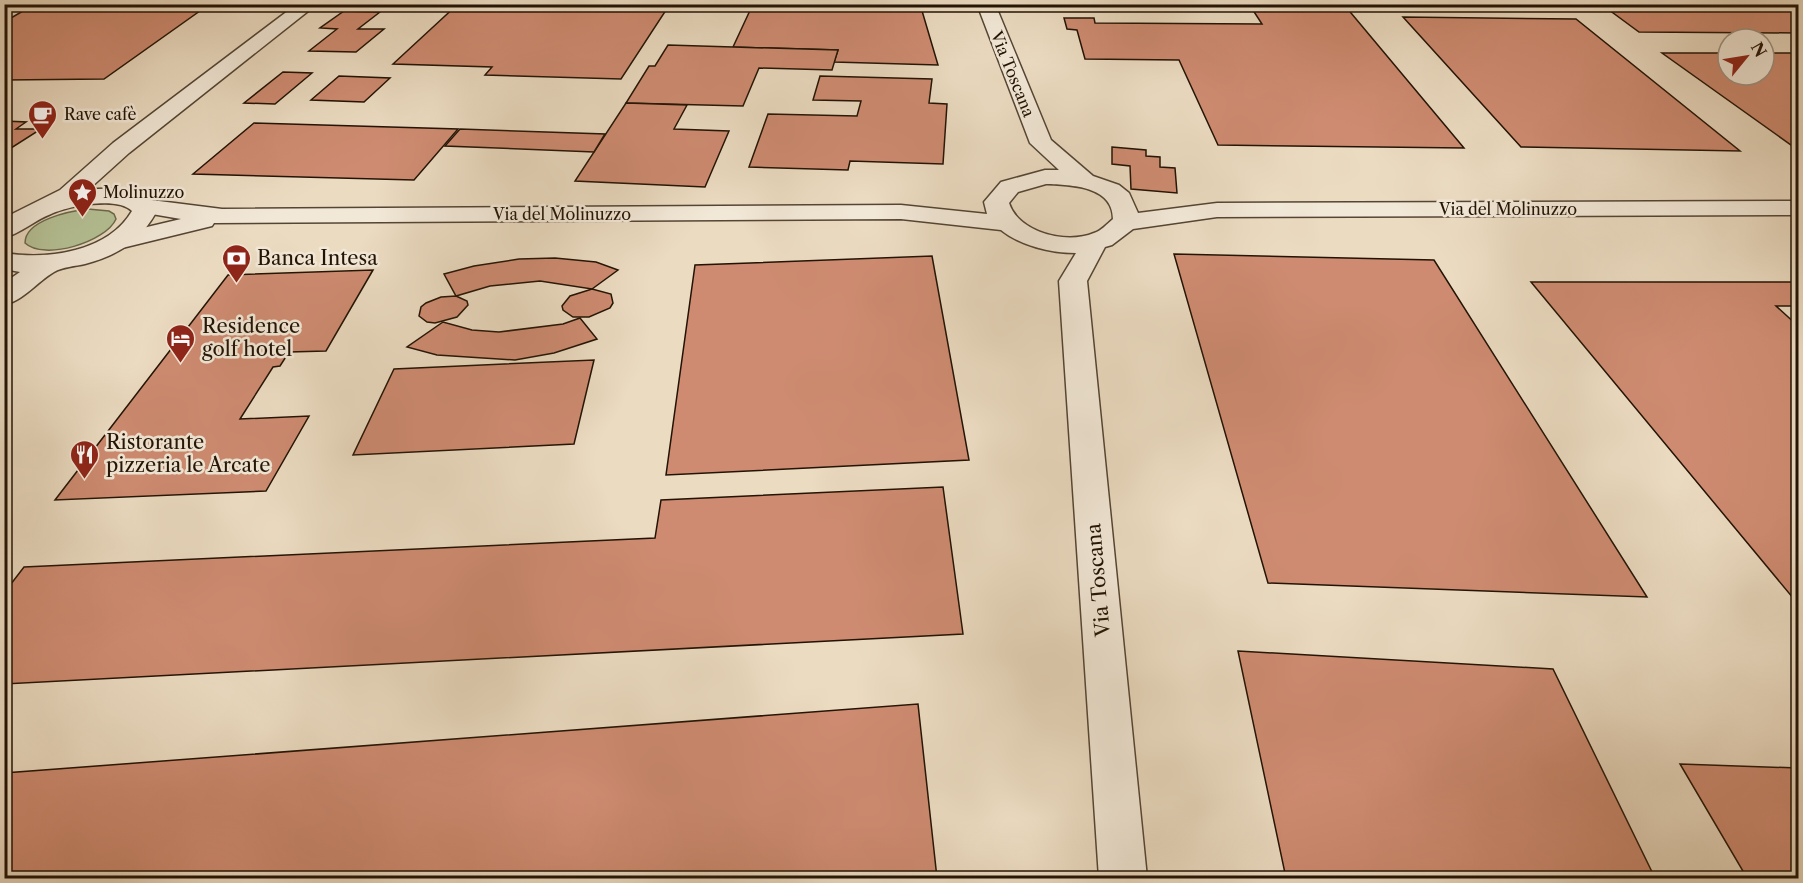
<svg xmlns="http://www.w3.org/2000/svg" width="1803" height="883" viewBox="0 0 1803 883" font-family="'Libre Caslon Text',serif">
<style>
.green{fill:#b5c195;stroke:#6c6a4d;stroke-width:1.5}
.building{fill:#ce8b71;stroke:#221305;stroke-width:1.5}
.lines{fill:none;stroke-linecap:round;stroke-linejoin:round}
.minor-casing{stroke:#544534;stroke-width:3}
.tertiary-casing{stroke:#544534;stroke-width:3}
.minor{fill:#f2e8d7;fill-rule:evenodd}
.tertiary{fill:#f2e8d7;fill-rule:evenodd}
.labels{text-anchor:middle;stroke-width:5;stroke-linejoin:round;paint-order:stroke}
.far-street-label{font-size:16px;fill:#221305;stroke:#f2e8d7}
.far-poi-label{font-size:16px;fill:#221305;stroke:#f2e8d7;text-anchor:start}
.poi-label{font-size:20px;fill:#221305;stroke:#f2e8d7;text-anchor:start}
.street-label{font-size:20px;fill:#221305;stroke:#f2e8d7}
</style>
<rect width="100%" height="100%" fill="#ebdbc1"/>
<filter id="stains"><feTurbulence type="fractalNoise" baseFrequency=".00333" numOctaves="4"/><feColorMatrix values="0 0 0 0 .2 0 0 0 0 .09 0 0 0 0 .02 0 0 0 .5 -.17"/></filter>
<radialGradient id="worn" r=".72"><stop offset=".6" stop-color="#630" stop-opacity="0"/><stop offset="1" stop-color="#630" stop-opacity=".3"/></radialGradient>
<path class="green" d="M88,209L109,211L114,214L116,219C106,242 44,261 25,243C25,220 70,211 88,209Z"/>
<g class="building">
<path d="M35,4H100L94,8H204L104,79L4,80V22Z"/>
<path d="M458,4H670L621,79L485,75L492,67L393,64Z"/>
<path d="M920,4L938,65L834,62L838,50L733,47L753,4Z"/>
<path d="M1249,4L1346,7L1464,148L1218,145L1179,60L1085,59L1077,30L1067,29L1064,18H1094L1095,23L1262,24Z"/>
<path d="M1601,4H1798V33L1639,32Z"/>
<path d="M344,11L380,12L358,29H384L356,52L309,51L337,29L320,28Z"/>
<path d="M1403,17L1576,19L1740,151L1521,147Z"/>
<path d="M668,45L733,47L838,50L832,70L759,68L743,106L626,103L649,66H655Z"/>
<path d="M1662,53H1728V75H1764V53H1798V150Z"/>
<path d="M283,72L312,73L275,104L244,103Z"/>
<path d="M339,76L390,78L364,102L311,100Z"/>
<path d="M820,76L932,79L929,103L947,104L943,164L850,161L848,170L749,167L768,114L857,116L861,101L813,100Z"/>
<path d="M626,103L687,105L674,129L729,131L705,187L575,181Z"/>
<path d="M4,121L26,122L16,129H41L8,150H4Z"/>
<path d="M254,123L458,129L414,180L193,174Z"/>
<path d="M460,129L605,134L594,152L445,146Z"/>
<path d="M1112,147L1146,150V156L1160,157V167L1175,168L1177,193L1131,189L1130,166L1112,164Z"/>
<path d="M1174,254L1434,260L1647,597L1268,583Z"/>
<path d="M932,256L969,460L666,475L695,265Z"/>
<path d="M555,258L596,262L618,270L592,289L540,281L490,286L456,296L444,274L474,266L519,259Z"/>
<path d="M373,270L326,351L289,352L280,366L273,367L240,419L309,416L266,491L55,500L228,275Z"/>
<path d="M1531,282H1798V306H1776L1798,326V604Z"/>
<path d="M592,289L611,294L613,303L610,308L589,317H573L563,310L562,306L570,296Z"/>
<path d="M456,296L467,301L468,305L457,317L435,323L427,322L419,316L421,307L426,303L441,297Z"/>
<path d="M580,318L597,339L554,353L515,360L437,355L407,347L443,322L472,330L499,332L563,324Z"/>
<path d="M594,360L574,444L353,455L394,369Z"/>
<path d="M943,487L963,634L4,684V593L24,567L655,538L661,500Z"/>
<path d="M1238,651L1553,669L1655,878H1286Z"/>
<path d="M918,704L937,878H4V773Z"/>
<path d="M1680,764L1798,768V878H1747Z"/>
</g>
<g class="lines">
<defs>
<path id="minor" d="M977,4H995L1051,140L1093,176L1119,185L1129,193L1138,213L1217,203L1798,201V215L1217,217L1133,229L1112,245L1105,247L1087,281L1147,878H1099L1059,281L1076,253C1051,253 1021,246 1001,230L901,219L214,223L212,226L118,249L109,246L105,241L109,236L181,219L134,211L131,206L134,201L143,199L222,209L901,205L987,214L984,202L1001,182L1045,170H1059L1030,143ZM1046,184C1072,185 1113,186 1113,219C1107,224 1101,231 1094,233C1066,245 1018,232 1009,203L1018,192Z"/>
<path id="tertiary" d="M297,4H317L129,153L88,190C114,187 141,188 157,211C140,241 119,255 85,264C76,266 62,267 54,272C37,282 24,300 4,305V283L20,272L4,269V253C48,260 108,252 132,211C117,196 69,206 51,214C35,220 21,233 4,238V218L60,190L113,143Z"/>
</defs>
<use href="#minor" class="minor-casing"/>
<use href="#tertiary" class="tertiary-casing"/>
<use href="#minor" class="minor"/>
<use href="#tertiary" class="tertiary"/>
</g>
<defs>
<symbol id="cafe-pin" viewBox="-11 -11 22 30"><path d="M0 17L-7.5 6A9.5 9.5 0 1 1 7.5 6Z" fill="#8f2418" stroke="#f2e8d7"/><path d="M-5.5-4.5H6V0H3Q3 3.5 0 3.5H-2.5Q-5.5 3.5-5.5 0ZM3-3.2v2h1.7v-2ZM-6 4.5H4V6H-6Z" fill="#fff"/></symbol>
<symbol id="sight-pin" viewBox="-11 -11 22 30"><path d="M0 17L-7.5 6A9.5 9.5 0 1 1 7.5 6Z" fill="#8f2418" stroke="#f2e8d7"/><path d="M0-6L1.8-2.2L6-1.7L2.9 1.2L3.7 5.4L0 3.3L-3.7 5.4L-2.9 1.2L-6-1.7L-1.8-2.2Z" fill="#fff"/></symbol>
<symbol id="bank-pin" viewBox="-11 -11 22 30"><path d="M0 17L-7.5 6A9.5 9.5 0 1 1 7.5 6Z" fill="#8f2418" stroke="#f2e8d7"/><path d="M-6-4H6V4H-6ZM0-2.3a2.3 2.3 0 1 0 0 4.6a2.3 2.3 0 1 0 0-4.6Z" fill="#fff"/></symbol>
<symbol id="hotel-pin" viewBox="-11 -11 22 30"><path d="M0 17L-7.5 6A9.5 9.5 0 1 1 7.5 6Z" fill="#8f2418" stroke="#f2e8d7"/><path d="M-6-4.5h1.5V1H6V5H4.5V3h-9V5H-6ZM-4 0a1.8 1.8 0 1 1 3.6 0ZM.5 0V-2.5h3Q6-2.5 6 0Z" fill="#fff"/></symbol>
<symbol id="restaurant-pin" viewBox="-11 -11 22 30"><path d="M0 17L-7.5 6A9.5 9.5 0 1 1 7.5 6Z" fill="#8f2418" stroke="#f2e8d7"/><path d="M-5-6h1v4h1v-4h1v4h1v-4h1v5L-1.5 .5V6h-2V.5L-5-1ZM5-6V6H3V1.5H1.5Q1.5-4 5-6Z" fill="#fff"/></symbol>
</defs>
<g fill-rule="evenodd">
<use href="#cafe-pin" x="26" y="98" width="33" height="45"/>
<use href="#sight-pin" x="66" y="176" width="33" height="45"/>
<use href="#bank-pin" x="220" y="242" width="33" height="45"/>
<use href="#hotel-pin" x="164" y="322" width="33" height="45"/>
<use href="#restaurant-pin" x="68" y="438" width="33" height="45"/>
</g>
<g class="labels">
<g class="far-street-label">
<text transform="translate(1013 74) rotate(68)" y="6">Via Toscana</text>
<text x="1508" y="215">Via del Molinuzzo</text>
<text x="562" y="220">Via del Molinuzzo</text>
</g>
<g class="far-poi-label">
<text x="64" y="120">Rave cafè</text>
<text x="103" y="198">Molinuzzo</text>
</g>
<g class="poi-label">
<text x="257" y="265">Banca Intesa</text>
<text x="202" y="333">Residence<tspan x="202" dy="23">golf hotel</tspan></text>
<text x="106" y="449">Ristorante<tspan x="106" dy="23">pizzeria le Arcate</tspan></text>
</g>
<g class="street-label">
<text transform="translate(1098 580) rotate(-95)" y="7">Via Toscana</text>
</g>
</g>
<rect width="1803" height="883" fill="none" stroke="#ebdbc1" stroke-width="24"/>
<rect x="6" y="6" width="1791" height="871" fill="none" stroke="#221305" stroke-width="3"/>
<rect x="12" y="12" width="1779" height="859" fill="none" stroke="#221305" stroke-width="1.5"/>
<g transform="translate(1746 57) rotate(60)"><circle r="28" fill="#f2e8d7" stroke="#9f9383" stroke-width="1.5"/>
<path d="M0-4.5L10 22L0 15L-10 22Z" fill="#8f2418"/>
<text y="-9" font-size="16" font-weight="bold" text-anchor="middle" fill="#221305">N</text>
</g>
<rect width="100%" height="100%" filter="url(#stains)"/>
<rect width="100%" height="100%" fill="url(#worn)"/>
</svg>
